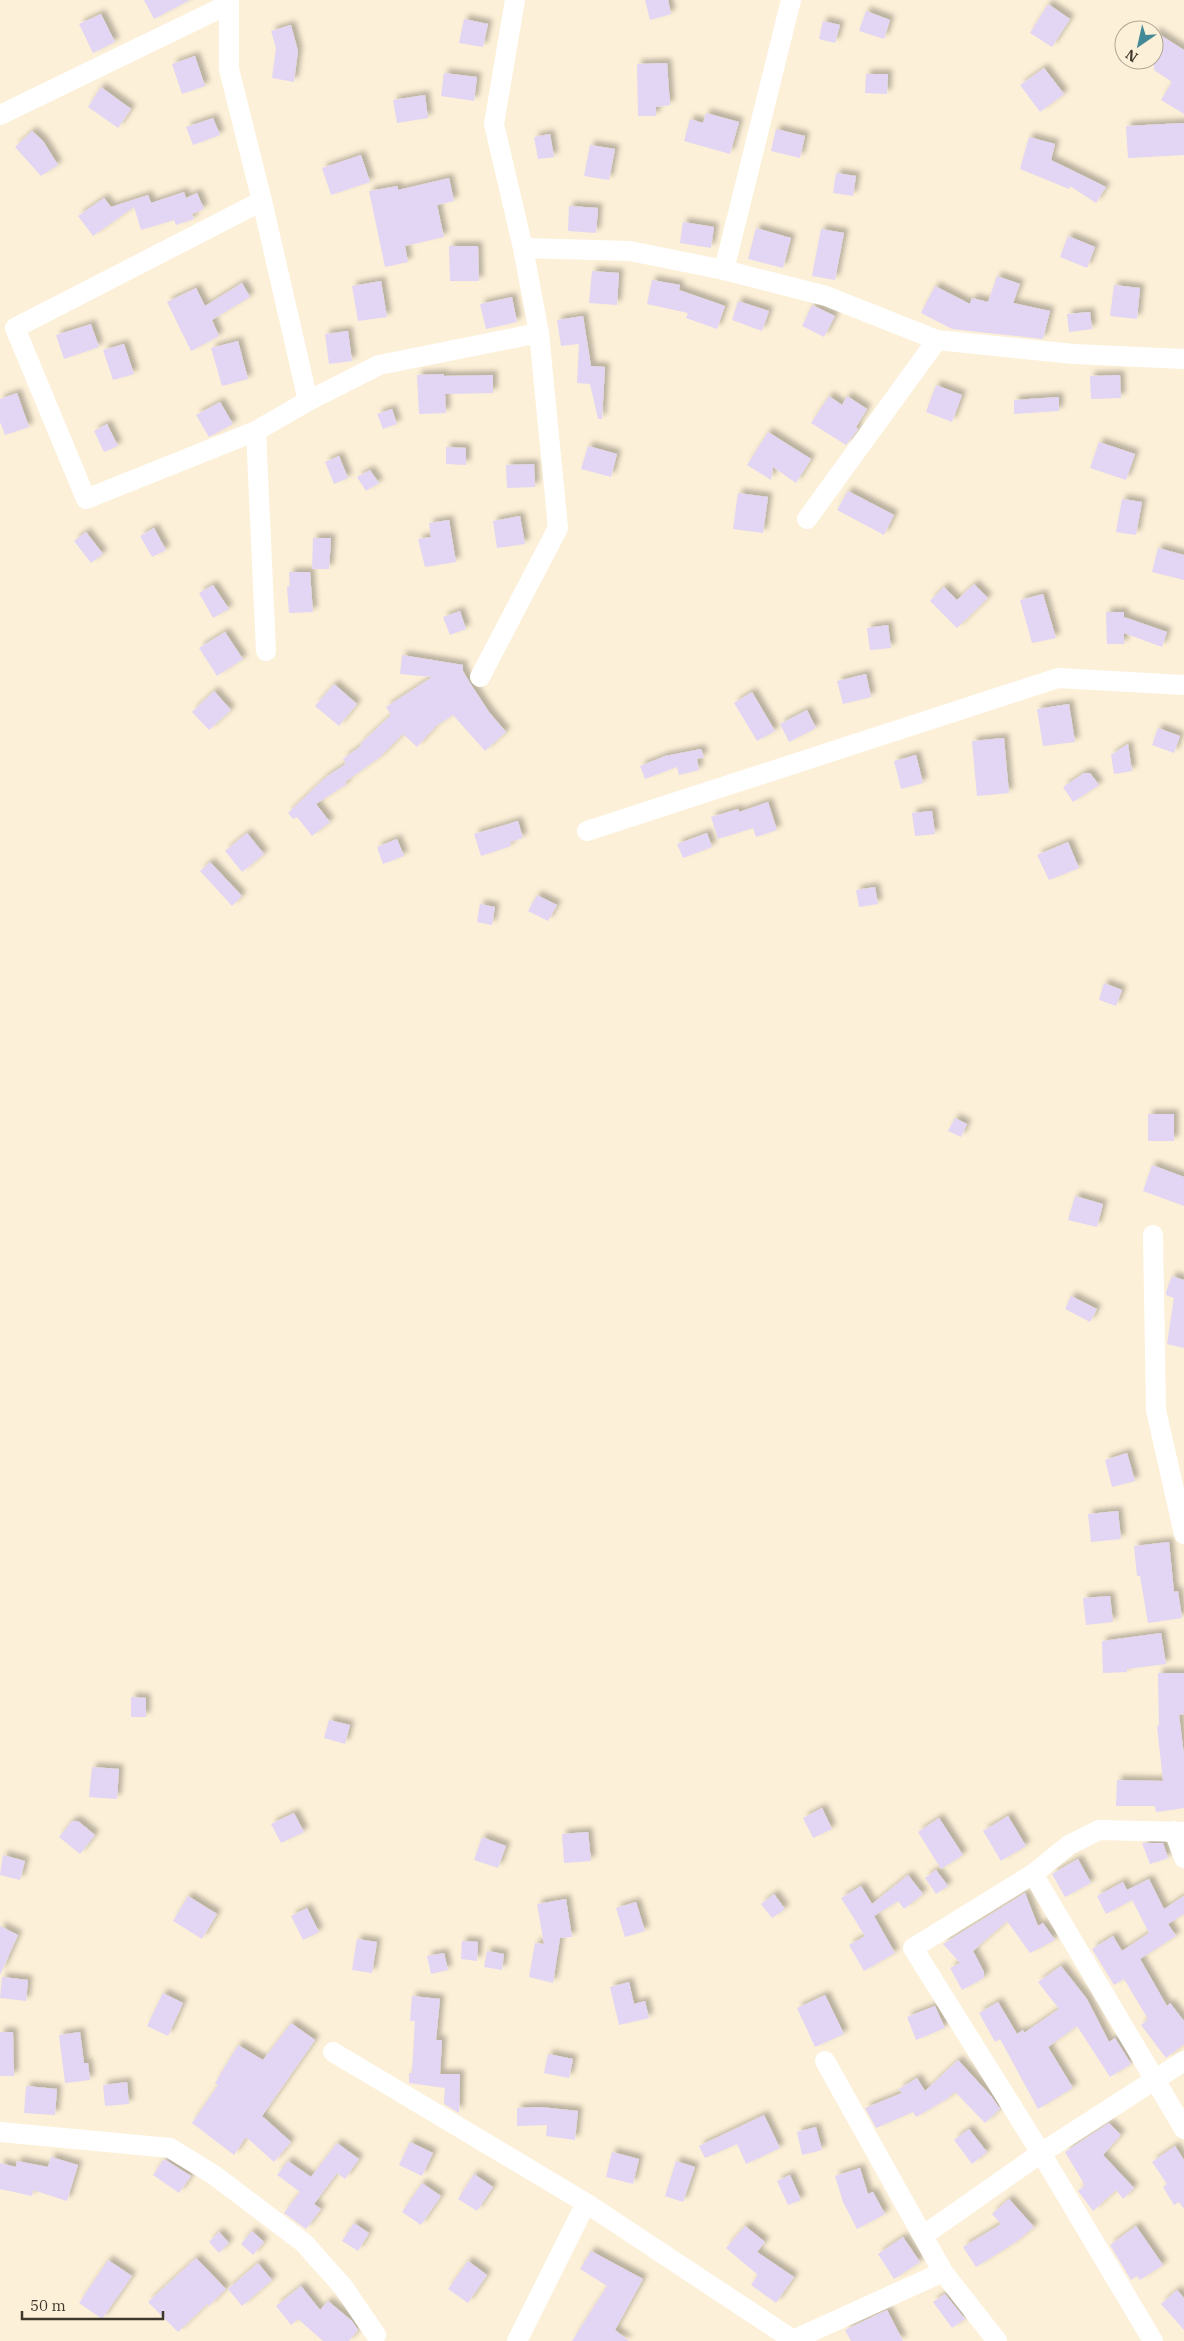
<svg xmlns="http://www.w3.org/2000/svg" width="1184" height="2341" viewBox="0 0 1184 2341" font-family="'IBM Plex Serif',serif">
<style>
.building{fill:#e2d6f4;filter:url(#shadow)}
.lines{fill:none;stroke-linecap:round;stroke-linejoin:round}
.minor{stroke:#fff;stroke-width:20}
</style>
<defs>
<filter id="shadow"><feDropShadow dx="4.5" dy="-4.5" stdDeviation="2.5" flood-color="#0004"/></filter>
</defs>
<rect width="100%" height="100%" fill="#fdf0d8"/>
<g class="building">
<path d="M144,0H190L154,19Z"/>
<path d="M645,0H668L671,14L650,20Z"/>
<path d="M1048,4L1070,19L1052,47L1030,33Z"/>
<path d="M866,11L890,20L884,39L859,31Z"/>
<path d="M101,14L115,42L93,53L79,24Z"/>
<path d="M464,19L488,24L483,47L459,43Z"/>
<path d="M823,21L840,25L835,43L819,39Z"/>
<path d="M291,25L298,51L294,82L272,78L276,48L271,31Z"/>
<path d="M1154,31L1184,50V114L1161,100L1172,82L1154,70Z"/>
<path d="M195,56L205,86L182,94L172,64Z"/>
<path d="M667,63L670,105L656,107V116H638L637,64Z"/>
<path d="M1044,68L1064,94L1040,112L1020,85Z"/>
<path d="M444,73L477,77L474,101L441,96Z"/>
<path d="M866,74H888L887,94L865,93Z"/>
<path d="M101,87L131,109L118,128L88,107Z"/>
<path d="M425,95L428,118L397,123L393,100Z"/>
<path d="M706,113L739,122L730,154L684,141L690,119L703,123Z"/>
<path d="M213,118L220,135L193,145L186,127Z"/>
<path d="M1184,123V155L1128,158L1126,126Z"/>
<path d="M776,129L805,136L800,158L771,151Z"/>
<path d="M32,131L43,141L58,165L41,176L15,147Z"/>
<path d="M550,134L554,157L538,159L534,137Z"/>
<path d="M1029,137L1055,144L1051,160L1106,187L1096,203L1070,186L1069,189L1020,169Z"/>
<path d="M590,145L615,149L609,180L584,176Z"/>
<path d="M361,155L370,182L331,195L322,168Z"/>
<path d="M836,173L856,176L853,196L833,193Z"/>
<path d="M449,178L454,201L437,205L444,237L405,246L408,262L385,267L369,191L398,186V190Z"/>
<path d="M184,192L186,198L197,193L204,209L192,214L194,219L176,225L174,220L141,230L134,207L93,236L78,216L104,198L111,207L148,195L151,203Z"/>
<path d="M569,206L598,208L596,233L568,231Z"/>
<path d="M683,222L714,227L711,248L680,243Z"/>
<path d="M756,228L791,238L783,268L748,259Z"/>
<path d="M821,229L844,233L835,280L812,276Z"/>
<path d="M1068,236L1095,247L1087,268L1060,257Z"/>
<path d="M449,246H478L479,281H450Z"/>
<path d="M592,271L619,273L617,305L589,303Z"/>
<path d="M997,276L1020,284L1013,303L1050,311L1043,339L952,329L921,313L935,286L970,304L972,298L988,302Z"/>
<path d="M652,280L680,285L679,290L725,306L717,329L686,318L688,313L647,304Z"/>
<path d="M381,281L387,317L358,321L352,286Z"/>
<path d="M242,283L250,297L212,320L219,336L191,351L167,302L196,288L205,306Z"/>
<path d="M1114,285L1140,288L1137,319L1110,316Z"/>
<path d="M512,297L517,322L486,329L480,304Z"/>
<path d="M738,301L769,311L762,331L732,320Z"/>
<path d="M812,305L835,316L824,337L802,326Z"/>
<path d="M1090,312L1092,329L1069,332L1067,314Z"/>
<path d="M583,316L591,366L605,367L602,419H598L590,384L577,383L579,344L561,346L557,320Z"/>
<path d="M91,324L99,347L64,359L56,335Z"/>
<path d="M348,331L352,361L329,364L325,334Z"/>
<path d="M238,341L248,379L222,386L211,348Z"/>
<path d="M124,344L134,374L113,380L103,350Z"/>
<path d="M444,374V376L493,375V393L445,394L446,413L419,414L417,375Z"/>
<path d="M1120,375L1121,398L1091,399L1090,376Z"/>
<path d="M936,385L962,395L952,422L926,412Z"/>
<path d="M17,393L29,427L5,435L0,422V399Z"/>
<path d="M829,396L842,405L847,396L867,409L856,427L858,429L846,445L811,423Z"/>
<path d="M1059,397V411L1014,414V400Z"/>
<path d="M220,402L233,424L209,437L196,415Z"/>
<path d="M392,409L397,424L383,429L377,414Z"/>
<path d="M107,424L118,446L104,452L94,431Z"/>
<path d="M768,432L811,459L796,483L773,467L771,480L747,465Z"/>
<path d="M1099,442L1135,454L1126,480L1090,468Z"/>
<path d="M588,446L617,454L611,477L581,469Z"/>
<path d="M446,447L466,448V465L446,464Z"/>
<path d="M339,456L348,478L334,484L325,462Z"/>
<path d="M534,464L535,487L507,488L506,465Z"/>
<path d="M370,470L379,483L366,491L357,477Z"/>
<path d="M848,491L894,515L884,535L837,510Z"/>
<path d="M738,493L768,497L763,533L733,529Z"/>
<path d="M1122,499L1142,502L1136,535L1116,532Z"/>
<path d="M520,516L525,544L497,548L493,521Z"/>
<path d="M449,520L456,562L425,567L418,539L431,537L429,523Z"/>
<path d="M154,528L166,550L152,557L140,536Z"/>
<path d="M86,532L103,554L91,563L74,541Z"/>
<path d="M313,538H331L329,569H312Z"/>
<path d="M1158,548L1184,555V580L1152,572Z"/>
<path d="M289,572H310L313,612L289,613L287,587L290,586Z"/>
<path d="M974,584L988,598L957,628L930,601L944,587L957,600Z"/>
<path d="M213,585L229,609L213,618L199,593Z"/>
<path d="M1043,594L1056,638L1032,643L1020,600Z"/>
<path d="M460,611L466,629L450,635L443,617Z"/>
<path d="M1106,612H1124V617L1167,632L1162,647L1124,633V644H1107Z"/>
<path d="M888,625L891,648L870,650L867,628Z"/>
<path d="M225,632L243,659L217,676L199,648Z"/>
<path d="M402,655L463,665V671L470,683L489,712L506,732L485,751L453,715L436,726L417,747L403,734L380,757L345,782L347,784L316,804L330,822L312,836L297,817L293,819L288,813L326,777L346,764L343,759L362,745L360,744L391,715L386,707L432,677L400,674Z"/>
<path d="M866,674L871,697L843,704L837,681Z"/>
<path d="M334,684L357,704L339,726L315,706Z"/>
<path d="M214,691L231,710L209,730L192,712Z"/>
<path d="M752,692L775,731L757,741L734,703Z"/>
<path d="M1069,704L1075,742L1043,746L1037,709Z"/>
<path d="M807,710L816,728L789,742L780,724Z"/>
<path d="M1158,728L1180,736L1174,753L1152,745Z"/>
<path d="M1004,738L1009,793L977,796L972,741Z"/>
<path d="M1128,744L1132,771L1114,774L1111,755Z"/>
<path d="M701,749L704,757L697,759L699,770L679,775L677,767L645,779L640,766L665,756Z"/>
<path d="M916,755L923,783L901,789L894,761Z"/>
<path d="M1084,773H1090L1099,785L1073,802L1063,787Z"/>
<path d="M768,802L777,830L756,837L753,828L718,839L711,817L738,809L739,812Z"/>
<path d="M932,811L935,834L915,836L912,813Z"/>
<path d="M518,821L523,838L510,842L511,846L481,856L474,834Z"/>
<path d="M247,833L264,854L242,872L225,851Z"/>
<path d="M707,833L712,847L683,858L677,844Z"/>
<path d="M397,839L404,856L383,864L377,847Z"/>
<path d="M1068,842L1079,868L1049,880L1037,855Z"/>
<path d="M210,862L242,896L232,906L200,871Z"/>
<path d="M875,887L878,904L859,907L856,890Z"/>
<path d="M537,895L557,905L548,921L528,911Z"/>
<path d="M480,904L495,907L492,925L477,922Z"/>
<path d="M1104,983L1122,990L1116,1006L1099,1000Z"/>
<rect x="1148" y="1114" width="26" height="27"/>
<path d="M955,1118L967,1124L961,1137L948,1131Z"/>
<path d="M1152,1165L1184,1177V1206L1143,1191Z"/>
<path d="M1075,1196L1103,1204L1097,1227L1068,1220Z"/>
<path d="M1172,1276L1184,1280V1348L1167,1344L1174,1298L1166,1295V1292Z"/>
<path d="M1071,1296L1097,1309L1090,1322L1065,1309Z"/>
<path d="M1127,1453L1135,1481L1112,1487L1105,1460Z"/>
<path d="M1118,1511L1121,1539L1091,1542L1088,1514Z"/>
<path d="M1169,1542L1174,1592L1178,1591L1182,1618L1148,1623L1140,1576H1137L1134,1546Z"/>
<path d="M1110,1596L1113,1622L1086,1625L1083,1598Z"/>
<path d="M1161,1633L1166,1664L1127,1669V1672L1103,1673L1102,1641Z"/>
<path d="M1158,1673H1184V1714L1179,1715L1184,1755V1808L1156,1812L1155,1806H1116L1117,1780L1163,1781L1157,1726H1159Z"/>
<path d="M131,1697L146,1698V1717H131Z"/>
<path d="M329,1720L350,1725L345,1744L324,1738Z"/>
<path d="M92,1767L119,1769L117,1799L89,1797Z"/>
<path d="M822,1808L832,1829L813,1838L803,1818Z"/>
<path d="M294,1813L304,1832L281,1843L271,1824Z"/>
<path d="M1008,1816L1026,1846L1001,1861L983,1831Z"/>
<path d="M939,1818L963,1855L941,1869L918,1832Z"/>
<path d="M72,1821H78L95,1835L80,1854L59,1837Z"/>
<path d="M588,1832L591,1861L564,1863L562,1834Z"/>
<path d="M482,1837L506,1846L498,1868L474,1860Z"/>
<path d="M1142,1843H1163L1168,1858L1150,1864Z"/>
<path d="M3,1855L25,1861L20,1880L0,1875Z"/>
<path d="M1078,1859L1091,1883L1065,1897L1052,1874Z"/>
<path d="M936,1870L948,1886L936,1894L925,1878Z"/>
<path d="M908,1875L923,1894L904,1909L898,1901L874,1916L895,1953L864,1971L849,1945L865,1936L841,1898L861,1886L872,1904Z"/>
<path d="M1149,1879L1164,1909L1184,1896V1914L1168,1924L1176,1936L1140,1959L1167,2006L1170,2003L1184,2021V2044L1166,2058L1141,2025L1148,2019L1124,1979L1114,1985L1092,1949L1113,1936L1122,1951L1149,1933L1127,1890Z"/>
<path d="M1123,1882L1132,1900L1106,1914L1097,1896Z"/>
<path d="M1025,1893L1038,1926L1043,1923L1055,1940L1030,1953L1007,1921L973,1951L984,1972V1978L962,1990L950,1968L960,1963L943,1944Z"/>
<path d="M774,1894L785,1909L772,1918L761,1904Z"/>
<path d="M188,1896L217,1914L202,1939L173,1921Z"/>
<path d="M566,1899L572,1937L560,1938L553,1983L529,1977L535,1943L544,1944L537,1904Z"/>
<path d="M636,1902L645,1931L625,1937L616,1908Z"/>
<path d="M307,1908L319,1932L303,1940L291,1916Z"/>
<path d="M0,1926L18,1935L0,1975Z"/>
<path d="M357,1939L377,1942L372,1973L352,1970Z"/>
<path d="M462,1941L478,1942L477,1961L461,1959Z"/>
<path d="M487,1951L504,1954L502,1970L484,1967Z"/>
<path d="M444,1953L448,1970L431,1974L427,1956Z"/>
<path d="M1061,1966L1087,1999L1109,2042L1115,2038L1131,2064L1110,2077L1077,2026L1048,2047L1073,2088L1038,2109L1000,2039L995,2042L979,2013L998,2002L1017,2034L1023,2030L1024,2033L1059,2009L1038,1982Z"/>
<path d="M2,1977L28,1980L26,2001L0,1998Z"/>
<path d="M629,1982L634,2004L645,2001L649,2018L619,2025L610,1987Z"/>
<path d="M163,1993L183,2003L168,2036L147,2026Z"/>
<path d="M825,1995L844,2034L815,2047L797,2008Z"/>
<path d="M412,1996L440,1999L436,2040H442L440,2074H460L459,2113L444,2104L445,2088L409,2083V2073H412L415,2021H410Z"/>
<path d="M935,2006L945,2028L916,2040L907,2017Z"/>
<path d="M291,2023L315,2040L262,2116L291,2142L274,2162L246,2137L234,2155L192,2123L218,2085L215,2083L238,2045L263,2060Z"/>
<path d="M0,2032H13L14,2076H0Z"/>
<path d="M80,2032L84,2063H88L90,2080L65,2083L59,2035Z"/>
<path d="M548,2054L573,2059L569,2078L544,2073Z"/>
<path d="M958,2060L991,2096L1000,2109L985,2123L955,2092L947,2099L916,2117L913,2112L876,2128L865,2108L902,2093L899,2089L917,2078L925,2091Z"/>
<path d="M127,2082L129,2104L105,2106L103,2085Z"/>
<path d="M26,2086L57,2089L55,2115L24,2113Z"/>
<path d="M540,2107L578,2111L575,2140L546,2136L547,2125L517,2126V2108Z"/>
<path d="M764,2115L780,2148L746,2164L737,2144L705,2158L699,2146Z"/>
<path d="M1109,2123L1121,2135L1103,2155L1134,2188L1123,2199L1116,2190L1093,2211L1078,2191L1084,2186L1083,2182L1065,2152Z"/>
<path d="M816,2127L822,2150L802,2155L797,2132Z"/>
<path d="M969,2129L987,2152L972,2164L954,2140Z"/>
<path d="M410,2142L433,2153L422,2176L399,2165Z"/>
<path d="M337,2143L359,2159L345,2179L337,2173L314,2204L321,2209L306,2229L284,2213L300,2192L277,2175L288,2161L311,2177Z"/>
<path d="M1175,2146L1184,2160V2209L1179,2202L1174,2205L1163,2187L1167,2184L1152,2162Z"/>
<path d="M612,2152L639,2159L633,2184L606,2177Z"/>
<path d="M51,2157L78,2165L67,2201L33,2190L32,2196L0,2189V2163L16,2167L17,2161L48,2167Z"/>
<path d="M164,2159L191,2176L179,2193L153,2175Z"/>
<path d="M676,2161L695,2167L683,2202L665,2196Z"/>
<path d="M860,2168L868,2194L873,2192L885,2214L857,2229L843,2202L835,2176Z"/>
<path d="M474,2174L493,2187L477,2211L458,2199Z"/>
<path d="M790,2175L801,2200L788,2205L777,2181Z"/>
<path d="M422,2183L441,2196L421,2225L402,2212Z"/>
<path d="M1009,2199L1034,2227L1016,2242L976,2267L963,2247L1001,2224L992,2214Z"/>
<path d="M354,2223L369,2233L358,2251L342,2241Z"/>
<path d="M745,2226L765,2242L757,2252L794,2277L776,2303L751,2285L758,2275L726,2248Z"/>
<path d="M1136,2226L1163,2265L1140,2280L1137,2276L1131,2280L1110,2245Z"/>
<path d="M252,2231L264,2242L253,2255L241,2244Z"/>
<path d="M219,2232L229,2243L219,2253L209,2242Z"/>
<path d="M903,2237L920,2262L894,2279L878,2254Z"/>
<path d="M591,2251L643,2279L615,2330L629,2341H572L607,2286L580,2269Z"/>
<path d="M196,2258L226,2289L209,2306L207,2304L178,2332L148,2302Z"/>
<path d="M108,2260L132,2276L102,2319L79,2303Z"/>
<path d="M468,2261L487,2275L468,2303L448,2289Z"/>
<path d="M258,2263L272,2280L242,2306L228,2289Z"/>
<path d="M301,2286L320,2310L328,2301L352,2321L358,2330L349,2341H323L298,2319L291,2325L276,2306Z"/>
<path d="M1177,2290L1184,2298V2330L1161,2304Z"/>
<path d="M945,2294L965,2319L952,2328L933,2302Z"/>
<path d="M887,2310L903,2341H851L845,2330Z"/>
</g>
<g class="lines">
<g class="minor">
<path d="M229,0V69L262,201L308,401"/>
<path d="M0,115L229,4"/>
<path d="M262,201L15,328L86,499L256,431L308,401L379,365L539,333"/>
<path d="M523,248L630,251L724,270L826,296L937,340L1073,354L1184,359"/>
<path d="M724,270L791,0"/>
<path d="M256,431L266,651"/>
<path d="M807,519L937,340"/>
<path d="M480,677L558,528L539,333L523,248L494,124L515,0"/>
<path d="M587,831L1058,678L1184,685"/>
<path d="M1153,1235L1156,1410L1184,1534"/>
<path d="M1174,1831L1184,1858"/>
<path d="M1033,1874L1069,1845L1099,1830L1184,1832"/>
<path d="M333,2052L586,2203L517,2341"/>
<path d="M825,2061L943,2272"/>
<path d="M0,2132L170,2148L214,2175L304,2243L344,2288L376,2335"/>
<path d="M586,2203L793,2340L943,2272L997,2341"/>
<path d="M924,2235L1041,2153L1184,2061"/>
<path d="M1153,2341L1041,2153L913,1948L1033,1874L1184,2129"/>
</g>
</g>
<g transform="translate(1139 45) rotate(214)"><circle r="24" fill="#fdf0d8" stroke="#b1a693"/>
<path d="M0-4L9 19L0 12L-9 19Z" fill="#448996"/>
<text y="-8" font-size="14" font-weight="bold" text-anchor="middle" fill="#3e382c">N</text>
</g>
<path d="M22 2311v8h141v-8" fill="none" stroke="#3e382c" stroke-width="2.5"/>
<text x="30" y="2311" font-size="15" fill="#3e382c" stroke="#fdf0d8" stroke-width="4" paint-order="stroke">50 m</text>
</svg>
